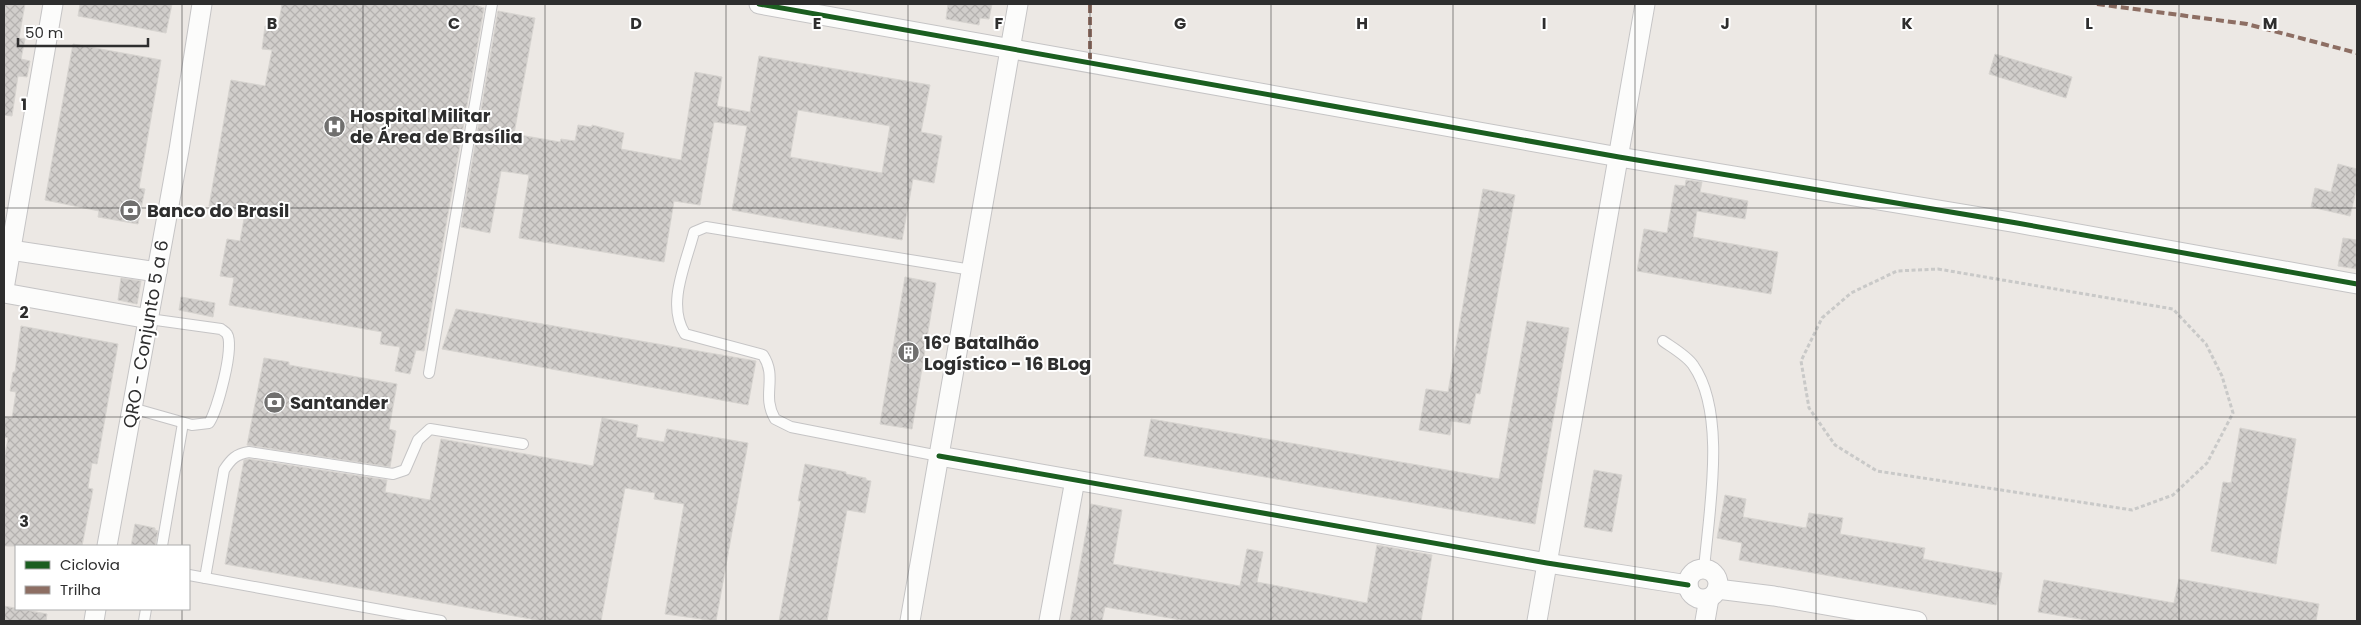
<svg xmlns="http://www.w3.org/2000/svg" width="2361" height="625" viewBox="0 0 2361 625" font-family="Poppins,sans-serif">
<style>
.building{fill:url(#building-cross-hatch);stroke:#d7d4d0;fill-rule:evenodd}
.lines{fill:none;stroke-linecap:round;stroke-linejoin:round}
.service-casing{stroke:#c5c4c5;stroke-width:12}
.minor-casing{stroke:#c5c4c5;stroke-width:21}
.path{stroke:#c9c9c8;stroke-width:3;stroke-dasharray:4 2.5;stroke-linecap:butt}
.service{stroke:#fcfcfb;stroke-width:10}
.minor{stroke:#fcfcfb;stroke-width:19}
.quiet{stroke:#8d6e63;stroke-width:4;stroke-dasharray:8 4;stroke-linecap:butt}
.cycleway-casing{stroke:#fff;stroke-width:8}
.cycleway{stroke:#1b5e20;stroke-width:5}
.grid{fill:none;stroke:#2e2e2e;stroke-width:1;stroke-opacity:0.55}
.labels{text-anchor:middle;stroke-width:4;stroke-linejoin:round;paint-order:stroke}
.poi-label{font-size:18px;font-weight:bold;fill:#2e2e2e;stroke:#fff;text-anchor:start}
.street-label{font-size:18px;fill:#2e2e2e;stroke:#fff}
.grid-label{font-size:16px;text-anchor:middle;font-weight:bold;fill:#2e2e2e;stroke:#fff;stroke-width:4;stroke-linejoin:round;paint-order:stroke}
</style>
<defs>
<pattern id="building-cross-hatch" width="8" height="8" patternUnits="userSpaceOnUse" patternTransform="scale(1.25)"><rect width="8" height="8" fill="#d1cecb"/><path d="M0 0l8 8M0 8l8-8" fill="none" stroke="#b4b1af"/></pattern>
</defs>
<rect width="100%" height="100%" fill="#ece8e4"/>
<g class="building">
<path d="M4,4H25L19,38L25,39L21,59L30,61L27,77L18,76L12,116L4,115Z"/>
<path d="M80,4H172L166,33L78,16Z"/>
<path d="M282,4H472L484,8L424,351L416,350L410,374L395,371L400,347L380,344L382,332L229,305L234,278L220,276L227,239L240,241L245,213L209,206L231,80L265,86L272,50L262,49L265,26L278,28Z"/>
<path d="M948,4H992L989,19L980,18L979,25L946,19Z"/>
<path d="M498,11L535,18L514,134L560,142L561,139L575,141L578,125L592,127V125L624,133L621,149L681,160L695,72L722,77L717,106L750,112L759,56L930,85L921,132L942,136L934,183L913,179L902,240L732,210L747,126L714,122L700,205L674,201L664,262L519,238L529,175L501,171L490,233L461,227ZM798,110L890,126L882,173L790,157Z"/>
<path d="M73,44L161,60L139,188L145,189L138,224L98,217L99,211L45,200Z"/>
<path d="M1995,54L2072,77L2066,98L1989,74Z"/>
<path d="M2338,164L2357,169V187L2350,216L2311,207L2315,188L2331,192Z"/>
<path d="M1686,180L1702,182L1700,192L1748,201L1745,219L1697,211L1693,237L1778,252L1771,294L1637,271L1644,229L1667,233L1675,185L1685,186Z"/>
<path d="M1483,189L1515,195L1480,394L1476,393L1470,424L1452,421L1450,435L1419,430L1426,389L1448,392Z"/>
<path d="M2343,238L2357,240V269L2338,266Z"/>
<path d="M905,277L936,283L912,429L880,424Z"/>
<path d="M121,278L141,281L137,304L118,300Z"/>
<path d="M181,297L215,303L213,317L179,310Z"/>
<path d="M456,309L756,361L748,405L442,349Z"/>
<path d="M1527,321L1569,328L1535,524L1144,456L1151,419L1499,479Z"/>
<path d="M21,326L118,344L97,464L92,463L88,488L93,489L82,546H4V460L8,438L4,437V426L5,417L12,418L16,392L10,391L13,372H15Z"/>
<path d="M264,358L289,362V365L397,384L389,429L396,431L390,467L247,445Z"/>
<path d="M602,418L638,425L636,437L664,442L667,429L748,443L716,621L665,614L684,504L654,499L655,493L625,488L601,621H542L225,564L244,460L249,459L387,480L385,492L430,500L441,439L593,466Z"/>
<path d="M2240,428L2296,439L2276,564L2211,551L2223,482L2231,483Z"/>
<path d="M805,464L846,472V474L866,478V480L871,481L865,513L847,510L827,621H779L801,501H798Z"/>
<path d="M1594,470L1622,475L1612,532L1584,527Z"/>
<path d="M1725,495L1746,499L1743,517L1806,528L1809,513L1843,518L1840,534L1925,548L1923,559L2002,573L1996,605L1739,560L1742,543L1717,538Z"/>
<path d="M1091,504L1122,510L1113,564L1240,586L1247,549L1263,552L1257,582L1367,603L1377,545L1432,555L1421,621H1187L1105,607L1102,621H1070Z"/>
<path d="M135,524L155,528V530L158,531L155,546H131Z"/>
<path d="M2179,579L2319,604L2316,621H2092L2038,612L2044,580L2174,603Z"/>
<path d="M4,606L47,614L46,621H4Z"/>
</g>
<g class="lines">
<defs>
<g id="service">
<path d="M1663,341C1673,348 1687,356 1693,365C1727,413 1709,511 1704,569"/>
<path d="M429,373L492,4"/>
<path d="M132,408L192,425L209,423C217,411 235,347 227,334C226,332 222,330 221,329L149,319"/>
<path d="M939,456L791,427L775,419C761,395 778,378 763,355L685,334C666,304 686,264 694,232L706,227L972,270"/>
<path d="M162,546L183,423"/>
<path d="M189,575L441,621"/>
<path d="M205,578L224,470C231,459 236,454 249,452L393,474L405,470L418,440L430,429L523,444"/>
<path d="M144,621L146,609"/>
</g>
<g id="minor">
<path d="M759,4L1619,157L2017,223L2357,284"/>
<path d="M4,249L157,272"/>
<path d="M4,289L53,4"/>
<path d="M4,293L149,319"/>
<path d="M939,456L1547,563L1688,585"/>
<path d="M107,546L179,150L202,4"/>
<circle cx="1703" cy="584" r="15"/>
<path d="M1717,589L1774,596L1917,621"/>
<path d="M94,621L96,609"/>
<path d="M910,621L1018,4"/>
<path d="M1049,621L1075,480"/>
<path d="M1537,621L1645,4"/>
<path d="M1705,621L1709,598"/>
</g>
</defs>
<use href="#service" class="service-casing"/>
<use href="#minor" class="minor-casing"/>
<path class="path" d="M1938,269L2173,309L2206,344L2222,376L2233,413L2207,463L2173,495L2132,510L1877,471L1835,445L1809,408L1801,361L1822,318L1851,293L1897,271Z"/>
<use href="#service" class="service"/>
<use href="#minor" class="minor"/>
<g class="quiet">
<path d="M2097,4L2247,24L2357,53"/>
<path d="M1090,61V4"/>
</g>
<defs>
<g id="cycleway">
<path d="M759,4L1619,157L2017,223L2357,284"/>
<path d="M939,456L1547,563L1688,585"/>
</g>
</defs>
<use href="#cycleway" class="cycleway-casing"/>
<use href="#cycleway" class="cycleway"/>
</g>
<path class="grid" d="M182,4V546M363,4V621M545,4V621M726,4V621M908,4V621M1090,4V621M1271,4V621M1453,4V621M1635,4V621M1816,4V621M1998,4V621M2179,4V621M4,208H2357M4,417H2357M182,609V621"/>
<defs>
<symbol id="hospital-disc" viewBox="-11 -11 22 22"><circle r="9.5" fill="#706f6e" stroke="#fff"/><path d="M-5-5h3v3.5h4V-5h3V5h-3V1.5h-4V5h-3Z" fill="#fff"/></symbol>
<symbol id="bank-disc" viewBox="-11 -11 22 22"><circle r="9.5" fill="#706f6e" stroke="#fff"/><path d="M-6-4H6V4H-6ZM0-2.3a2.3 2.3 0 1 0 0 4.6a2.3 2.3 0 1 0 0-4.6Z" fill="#fff"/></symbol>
<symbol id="building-disc" viewBox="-11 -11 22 22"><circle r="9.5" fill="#706f6e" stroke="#fff"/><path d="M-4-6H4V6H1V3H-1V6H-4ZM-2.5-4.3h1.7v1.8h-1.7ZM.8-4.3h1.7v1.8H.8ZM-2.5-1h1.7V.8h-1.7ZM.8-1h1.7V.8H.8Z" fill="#fff"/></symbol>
</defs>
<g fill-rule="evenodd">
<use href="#hospital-disc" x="322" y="114" width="25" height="25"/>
<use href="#bank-disc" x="118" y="198" width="25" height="25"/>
<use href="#building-disc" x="896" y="340" width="25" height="25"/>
<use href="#bank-disc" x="262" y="390" width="25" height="25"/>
</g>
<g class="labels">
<g class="poi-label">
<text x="350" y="122">Hospital Militar<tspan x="350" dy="21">de Área de Brasília</tspan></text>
<text x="147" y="217">Banco do Brasil</text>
<text x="924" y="349">16º Batalhão<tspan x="924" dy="21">Logístico - 16 BLog</tspan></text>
<text x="290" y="409">Santander</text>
</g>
<g class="street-label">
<text transform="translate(146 334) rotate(-80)" y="6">QRO - Conjunto 5 a 6</text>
</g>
</g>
<g class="grid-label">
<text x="272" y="29">B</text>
<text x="454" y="29">C</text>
<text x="636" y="29">D</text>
<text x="817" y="29">E</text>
<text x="999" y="29">F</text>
<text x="1180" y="29">G</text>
<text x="1362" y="29">H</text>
<text x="1544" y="29">I</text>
<text x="1725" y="29">J</text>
<text x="1907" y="29">K</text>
<text x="2089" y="29">L</text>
<text x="2270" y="29">M</text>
<text x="24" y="110">1</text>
<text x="24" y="318">2</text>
<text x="24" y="527">3</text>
</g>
<rect width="2361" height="625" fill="none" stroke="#2e2e2e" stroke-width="10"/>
<rect x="15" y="545" width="175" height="65" fill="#ffffff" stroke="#ababab"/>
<rect x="25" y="561" width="25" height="8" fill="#1b5e20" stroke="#ababab"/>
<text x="60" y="570" font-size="15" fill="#2e2e2e">Ciclovia</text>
<rect x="25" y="586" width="25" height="8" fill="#8d6e63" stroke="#ababab"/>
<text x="60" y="595" font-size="15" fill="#2e2e2e">Trilha</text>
<path d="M18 38v8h130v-8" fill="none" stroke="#2e2e2e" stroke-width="2.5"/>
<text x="25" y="38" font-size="15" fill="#2e2e2e" stroke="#ffffff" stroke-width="4" paint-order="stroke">50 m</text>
</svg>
